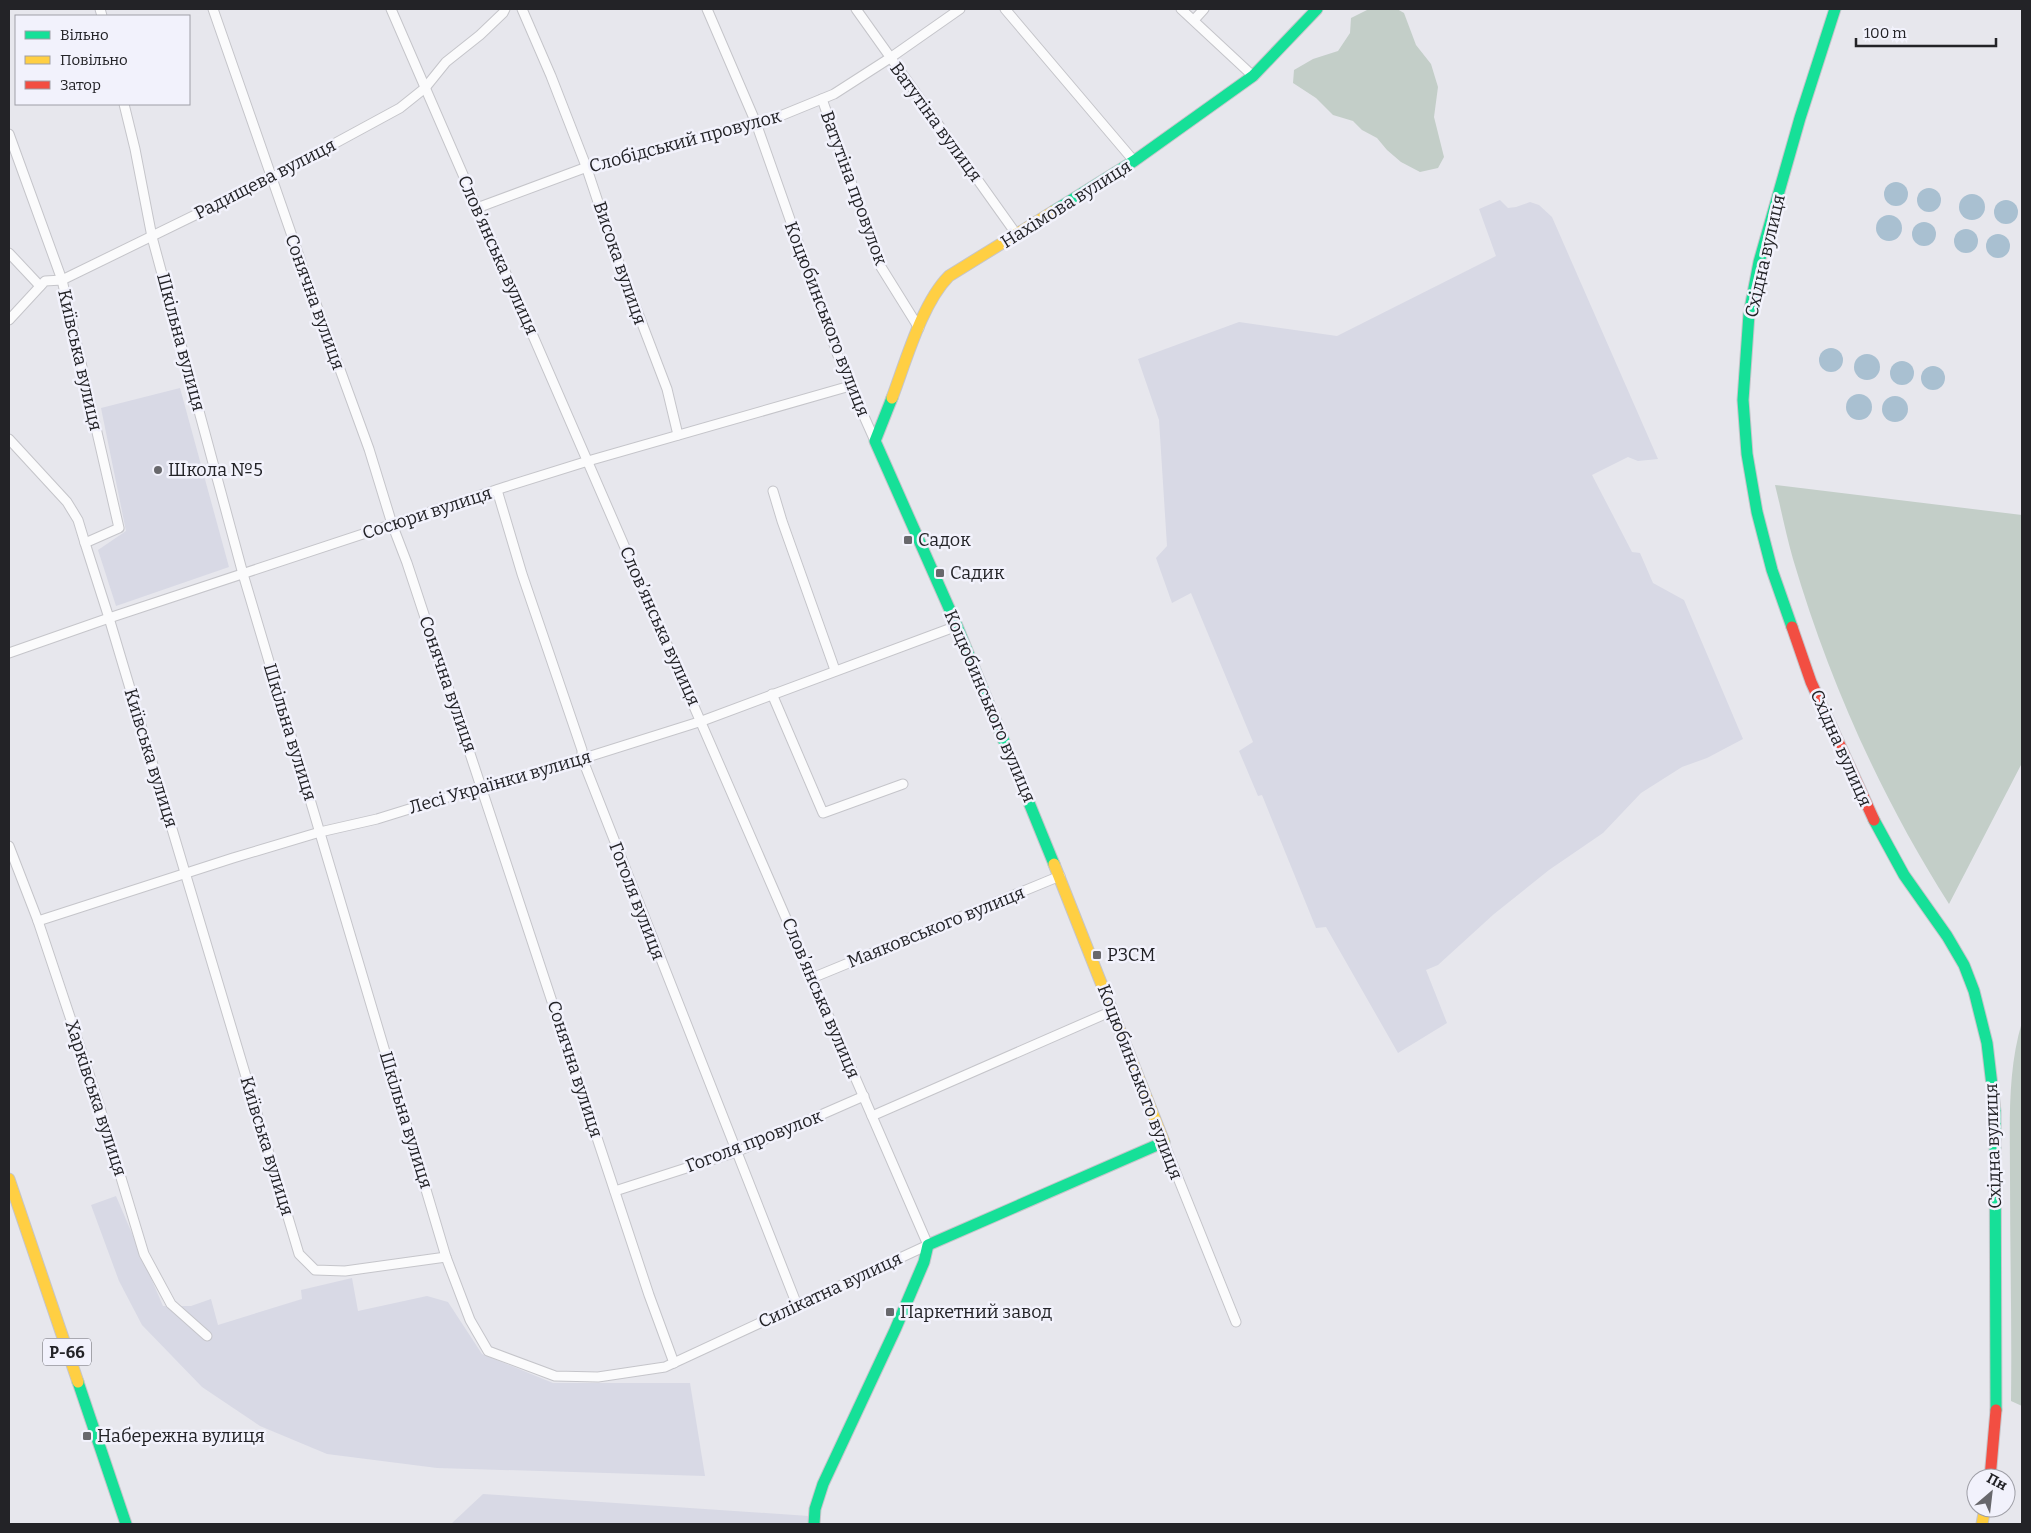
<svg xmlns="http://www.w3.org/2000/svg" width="2031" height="1533" viewBox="0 0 2031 1533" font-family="Bitter,serif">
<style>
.built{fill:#d8d9e5}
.green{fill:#c3cec8}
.water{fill:#a9c0d1}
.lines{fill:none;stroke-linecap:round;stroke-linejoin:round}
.street-casing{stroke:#c5c5ca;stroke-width:11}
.fast-casing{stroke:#c5c5ca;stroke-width:13}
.slow-casing{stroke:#c5c5ca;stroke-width:13}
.jam-casing{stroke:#c5c5ca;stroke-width:13}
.street{stroke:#fbfbfc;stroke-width:9}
.fast{stroke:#16e098;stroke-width:11}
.slow{stroke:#ffcf43;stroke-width:11}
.jam{stroke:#f24e42;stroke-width:11}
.poi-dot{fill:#68686c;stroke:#f2f2fc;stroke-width:2}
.labels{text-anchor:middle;stroke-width:5;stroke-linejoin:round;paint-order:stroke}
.shield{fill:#f2f2fc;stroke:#616167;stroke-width:1}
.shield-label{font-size:16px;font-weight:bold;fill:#232327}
.street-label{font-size:18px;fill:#232327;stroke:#f2f2fc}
.poi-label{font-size:18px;fill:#232327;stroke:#f2f2fc;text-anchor:start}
</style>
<rect width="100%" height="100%" fill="#e7e7ed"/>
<g class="built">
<path d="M1500,200L1508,208L1516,207L1530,202L1539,205L1552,217L1658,459L1638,461L1628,457L1592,475L1632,552L1640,553L1653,583L1684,600L1743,739L1707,758L1682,767L1641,793L1603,833L1549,870L1494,914L1438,965L1426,970L1447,1023L1398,1053L1326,927L1316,928L1262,795L1258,796L1239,751L1253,742L1191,593L1172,603L1156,558L1167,546L1159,420L1138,359L1239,322L1337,336L1496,256L1479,209Z"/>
<path d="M180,388L229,567L116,606L98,550L126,531L101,408Z"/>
<path d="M116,1196L163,1306H191L211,1299L218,1325L302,1299L301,1290L352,1278L358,1311L427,1296L448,1302L482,1354L553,1383H690L705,1476L437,1468L327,1454L260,1426L202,1387L142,1325L119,1281L91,1205Z"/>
<path d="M483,1494L809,1516L808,1524H451Z"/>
</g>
<g class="green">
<path d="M1369,9H1397L1404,13L1416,45L1431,64L1438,87L1434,117L1444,157L1438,168L1420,172L1401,162L1387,150L1377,138L1362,130L1353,121L1333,115L1316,98L1293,83L1294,70L1313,59L1338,51L1350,33L1351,18Z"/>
<path d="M1775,485L2022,515V763L1949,904C1881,797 1829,681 1793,559C1786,534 1781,509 1775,485Z"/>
<path d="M2022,1022V1406L2011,1401C2012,1326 2010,1252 2010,1177C2010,1125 2007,1072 2022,1022Z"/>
</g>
<g class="water">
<circle cx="1896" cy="194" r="12"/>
<circle cx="1929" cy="200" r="12"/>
<circle cx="1972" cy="207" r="13"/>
<circle cx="2006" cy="212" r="12"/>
<circle cx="1889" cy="228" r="13"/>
<circle cx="1924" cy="234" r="12"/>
<circle cx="1966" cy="241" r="12"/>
<circle cx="1998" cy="246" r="12"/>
<circle cx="1831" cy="360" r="12"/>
<circle cx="1867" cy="367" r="13"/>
<circle cx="1902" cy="373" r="12"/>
<circle cx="1933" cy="378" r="12"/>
<circle cx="1859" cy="407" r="13"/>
<circle cx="1895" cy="409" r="13"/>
</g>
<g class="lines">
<defs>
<g id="street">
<path d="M100,9L102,16"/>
<path d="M213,9L307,279L369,449L392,524L407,563L649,1295L674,1363"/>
<path d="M522,9L551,76L586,166L614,250L667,389L678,435"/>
<path d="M707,9L756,123L842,367L875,441"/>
<path d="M856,9L1017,235"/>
<path d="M1005,9L1134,161"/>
<path d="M1181,9L1253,76"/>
<path d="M1194,20L1204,9"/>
<path d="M822,99L881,267L919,328"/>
<path d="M124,104L135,149L152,237L243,574L446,1257L470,1320L488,1351L555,1376L598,1377L665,1367L928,1245L391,9"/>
<path d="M9,134L62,280L119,528L85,543L109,618L299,1254L315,1270L345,1271L446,1257"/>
<path d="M477,208L587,167L756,123H763L834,94L890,58L960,9"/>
<path d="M9,253L40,286"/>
<path d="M9,320L45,281L62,280L271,178L400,108L425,88L446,62L480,35L503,13L505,9"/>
<path d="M9,439L67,502L78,520L85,543"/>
<path d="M497,490L522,574L582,750V758L797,1305"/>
<path d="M773,491L782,521L835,670"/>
<path d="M9,653L109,618L505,487L588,461L850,386"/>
<path d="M772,694L823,813L903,784"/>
<path d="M9,846L38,921L97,1098L144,1254L171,1304L207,1336"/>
<path d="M38,921L233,858L320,832L377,819L477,788L540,772L702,721L957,626"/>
<path d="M812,978L1060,876"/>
<path d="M872,1116L1112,1011"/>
<path d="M1164,1143L1236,1322"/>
<path d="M615,1191L736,1152L864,1096"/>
</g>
<g id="fast">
<path d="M1054,211L1134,161L1253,76L1317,9"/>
<path d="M892,398L875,441L957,626L1054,864"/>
<path d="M1792,627L1772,570L1757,512L1747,454L1743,400L1749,314L1759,262L1800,118L1835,9"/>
<path d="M1874,820L1904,875L1947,936L1964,965L1974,991L1987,1043L1995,1111L1996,1410"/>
<path d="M78,1382L126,1524"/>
<path d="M814,1524L815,1509L823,1484L895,1330L924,1262L928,1245L1164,1142"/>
</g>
<g id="slow">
<path d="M892,398C906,361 922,303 949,276L1054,211"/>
<path d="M1054,864L1164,1142"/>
<path d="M9,1179L78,1382"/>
<path d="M1982,1524L1985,1508"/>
</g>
<g id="jam">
<path d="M1792,627L1811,682L1874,820"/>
<path d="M1990,1478L1996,1410"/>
</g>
</defs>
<use href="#street" class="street-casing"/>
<use href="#fast" class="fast-casing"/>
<use href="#slow" class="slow-casing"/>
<use href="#jam" class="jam-casing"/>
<use href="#street" class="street"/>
<use href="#fast" class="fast"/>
<use href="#slow" class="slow"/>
<use href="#jam" class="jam"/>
</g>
<g class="poi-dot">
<circle cx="158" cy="470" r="5"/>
<rect x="903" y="535" width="10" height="10" rx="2.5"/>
<rect x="935" y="568" width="10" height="10" rx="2.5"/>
<rect x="1092" y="950" width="10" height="10" rx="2.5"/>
<rect x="885" y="1307" width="10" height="10" rx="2.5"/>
<rect x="82" y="1431" width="10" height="10" rx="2.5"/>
</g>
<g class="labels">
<rect class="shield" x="43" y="1338.5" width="48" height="27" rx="4"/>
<g class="shield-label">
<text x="67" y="1358">Р-66</text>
</g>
<g class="street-label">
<text transform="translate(936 122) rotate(54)" y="6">Ватутіна вулиця</text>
<text transform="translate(685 141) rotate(-15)" y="6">Слобідський провулок</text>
<text transform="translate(265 179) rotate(-27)" y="6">Радищева вулиця</text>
<text transform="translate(854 188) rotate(70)" y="6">Ватутіна провулок</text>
<text transform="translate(1066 204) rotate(-32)" y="6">Нахімова вулиця</text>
<text transform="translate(498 255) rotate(66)" y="6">Слов’янська вулиця</text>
<text transform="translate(1765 256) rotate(-77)" y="6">Східна вулиця</text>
<text transform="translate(620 263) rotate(71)" y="6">Висока вулиця</text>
<text transform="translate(315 302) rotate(70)" y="6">Сонячна вулиця</text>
<text transform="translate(827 319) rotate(69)" y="6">Коцюбинського вулиця</text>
<text transform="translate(181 342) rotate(75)" y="6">Шкільна вулиця</text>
<text transform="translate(80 360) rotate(77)" y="6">Київська вулиця</text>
<text transform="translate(427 513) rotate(-18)" y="6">Сосюри вулиця</text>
<text transform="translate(660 626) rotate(66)" y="6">Слов’янська вулиця</text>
<text transform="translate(448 684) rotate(71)" y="6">Сонячна вулиця</text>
<text transform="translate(990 706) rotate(67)" y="6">Коцюбинського вулиця</text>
<text transform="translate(290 732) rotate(73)" y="6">Шкільна вулиця</text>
<text transform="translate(1841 748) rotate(66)" y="6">Східна вулиця</text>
<text transform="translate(151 758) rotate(73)" y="6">Київська вулиця</text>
<text transform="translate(500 782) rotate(-16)" y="6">Лесі Українки вулиця</text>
<text transform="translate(637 901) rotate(69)" y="6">Гоголя вулиця</text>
<text transform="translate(936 927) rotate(-22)" y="6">Маяковського вулиця</text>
<text transform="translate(821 998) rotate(67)" y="6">Слов’янська вулиця</text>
<text transform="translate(575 1069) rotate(72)" y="6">Сонячна вулиця</text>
<text transform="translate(1140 1082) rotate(69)" y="6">Коцюбинського вулиця</text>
<text transform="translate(96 1098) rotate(72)" y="6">Харківська вулиця</text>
<text transform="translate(406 1120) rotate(73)" y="6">Шкільна вулиця</text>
<text transform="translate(754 1141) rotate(-21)" y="6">Гоголя провулок</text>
<text transform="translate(267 1146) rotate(73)" y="6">Київська вулиця</text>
<text transform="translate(1993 1146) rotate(-92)" y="6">Східна вулиця</text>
<text transform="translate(830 1290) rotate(-25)" y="6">Силікатна вулиця</text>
</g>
<g class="poi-label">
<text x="168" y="476">Школа №5</text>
<text x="918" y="546">Садок</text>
<text x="950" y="579">Садик</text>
<text x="1107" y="961">РЗСМ</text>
<text x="900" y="1318">Паркетний завод</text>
<text x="97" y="1442">Набережна вулиця</text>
</g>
</g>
<rect width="2031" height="1533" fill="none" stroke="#232327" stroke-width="20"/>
<rect x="15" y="15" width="175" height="90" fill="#f2f2fc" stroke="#9f9fa7"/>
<rect x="25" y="31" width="25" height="8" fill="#16e098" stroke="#9f9fa7"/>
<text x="60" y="40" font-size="15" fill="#232327">Вільно</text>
<rect x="25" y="56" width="25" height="8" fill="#ffcf43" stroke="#9f9fa7"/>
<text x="60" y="65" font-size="15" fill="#232327">Повільно</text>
<rect x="25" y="81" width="25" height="8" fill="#f24e42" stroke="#9f9fa7"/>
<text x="60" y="90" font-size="15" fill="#232327">Затор</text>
<g transform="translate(1991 1493) rotate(28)"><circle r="24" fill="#f2f2fc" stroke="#9f9fa7"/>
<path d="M0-4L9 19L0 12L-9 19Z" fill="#68686c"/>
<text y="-8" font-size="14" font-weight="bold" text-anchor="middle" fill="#232327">Пн</text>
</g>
<path d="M1856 38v8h140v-8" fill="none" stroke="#232327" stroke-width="2.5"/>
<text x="1864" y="38" font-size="15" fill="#232327" stroke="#f2f2fc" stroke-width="4" paint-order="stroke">100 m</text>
</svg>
